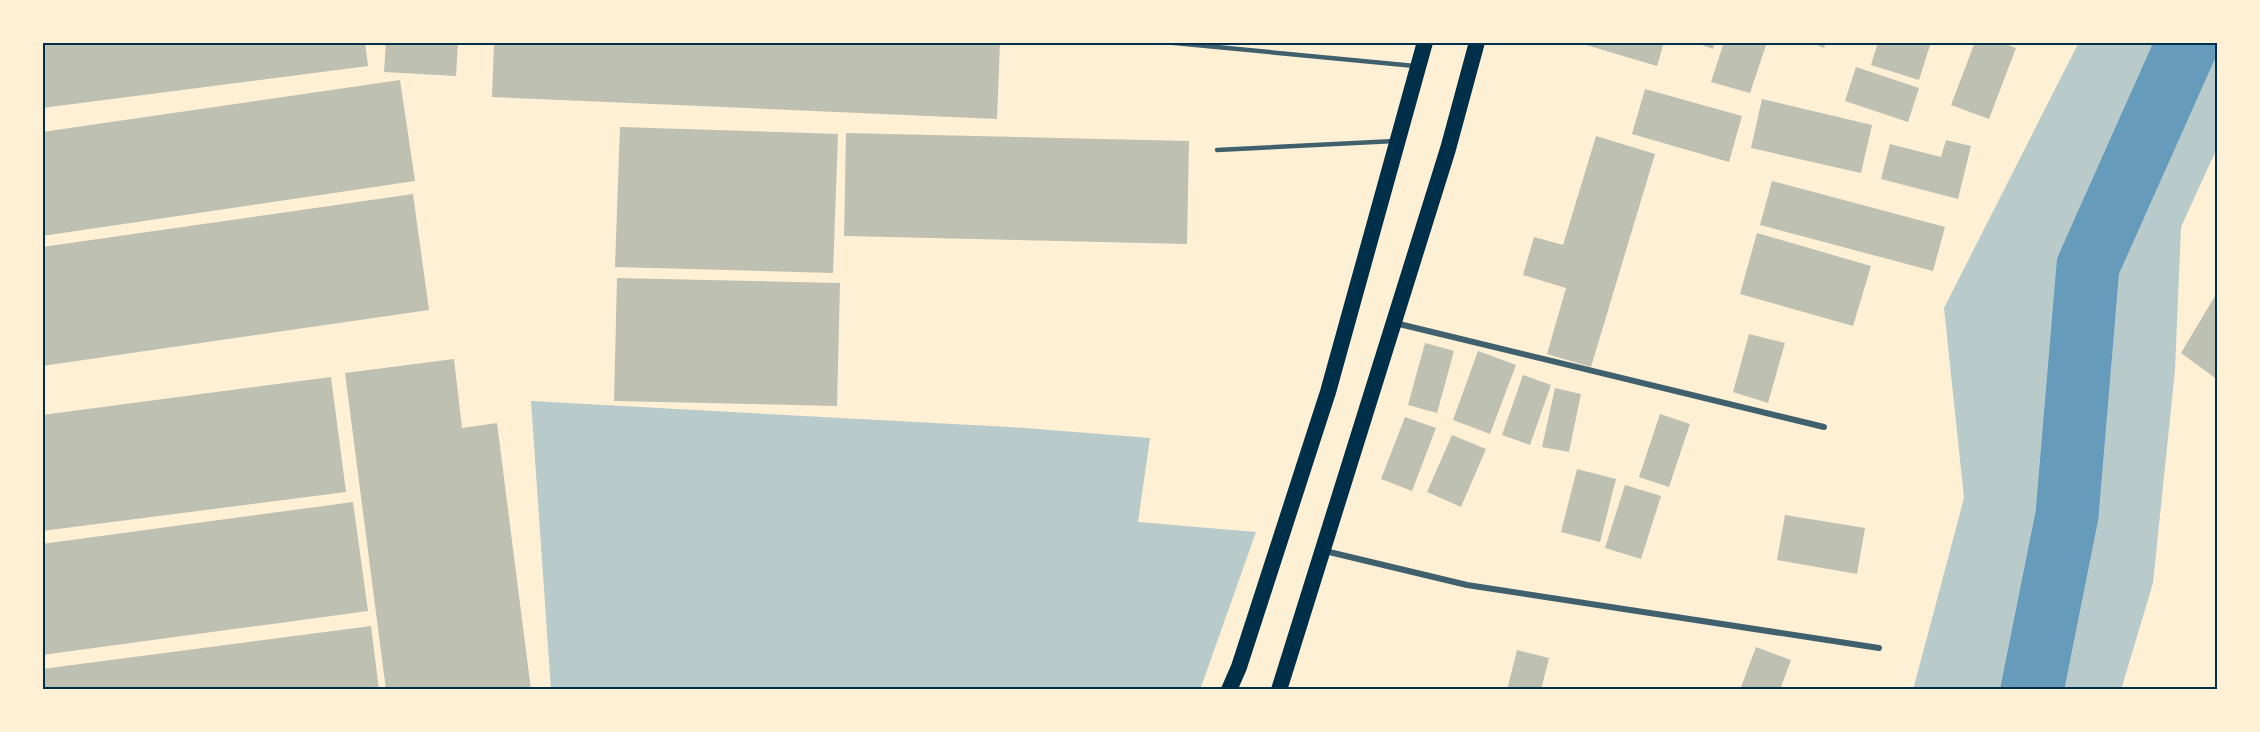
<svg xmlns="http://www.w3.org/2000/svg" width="2260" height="732" viewBox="0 0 2260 732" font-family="'DM Sans',sans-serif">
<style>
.green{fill:#b9caca}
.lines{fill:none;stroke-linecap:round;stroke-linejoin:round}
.river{stroke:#669bbc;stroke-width:63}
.building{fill:#bec0b2}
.service{stroke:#3f606c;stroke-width:4.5}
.minor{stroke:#3f606c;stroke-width:6}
.trunk{stroke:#003049;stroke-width:16}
.neatline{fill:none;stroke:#003049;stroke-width:2}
</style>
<rect width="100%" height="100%" fill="#fdf0d5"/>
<g class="green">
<path d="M2079,42H2218V146L2181,227L2175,370L2153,583L2121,690H1913L1964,498L1944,308Z"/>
<path d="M531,401L1025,428L1150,438L1138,522L1256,532L1200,690H551Z"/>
</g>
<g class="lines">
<path class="river" d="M2032,690L2067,515L2088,266L2188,42"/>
</g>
<g class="building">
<path d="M42,42H365L368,66L42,108Z"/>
<path d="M386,42H458L456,76L384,72Z"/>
<path d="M494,42H1000L997,119L492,97Z"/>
<path d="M1576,42H1664L1657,66Z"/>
<path d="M1694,42H1715L1713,49Z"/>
<path d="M1724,42H1767L1750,93L1711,82Z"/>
<path d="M1810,42H1826L1824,48Z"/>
<path d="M1878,42H1931L1919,80L1871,65Z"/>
<path d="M1975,42H2000L2016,48L1989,119L1951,105Z"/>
<path d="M1856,67L1919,88L1908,122L1845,101Z"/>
<path d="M400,80L415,181L42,236V132Z"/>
<path d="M1645,89L1742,116L1729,162L1632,134Z"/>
<path d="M1762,99L1872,125L1861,173L1751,148Z"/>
<path d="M620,127L838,134L833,273L615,267Z"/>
<path d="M846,133L1189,141L1187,244L844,236Z"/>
<path d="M1596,136L1655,154L1591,367L1547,354L1566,288L1523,275L1534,237L1563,245Z"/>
<path d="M1946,140L1971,146L1958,199L1881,179L1890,144L1941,157Z"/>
<path d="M1772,181L1945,227L1933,271L1760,225Z"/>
<path d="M413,194L429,310L42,366V247Z"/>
<path d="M1757,233L1871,266L1853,326L1740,294Z"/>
<path d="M617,278L840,283L837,406L614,401Z"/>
<path d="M2218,291V380L2181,353Z"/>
<path d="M1749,334L1785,343L1768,403L1733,392Z"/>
<path d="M1425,343L1454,351L1437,413L1408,405Z"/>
<path d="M1478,351L1516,365L1490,434L1453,420Z"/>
<path d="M454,359L462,428L497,423L531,690H386L345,373Z"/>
<path d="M1523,375L1551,385L1530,445L1502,435Z"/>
<path d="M331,377L346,492L42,531V415Z"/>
<path d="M1555,388L1581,394L1569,452L1542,447Z"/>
<path d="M1660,414L1690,424L1669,487L1639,477Z"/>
<path d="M1405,417L1436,428L1412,491L1381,479Z"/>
<path d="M1452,435L1486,449L1461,507L1427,492Z"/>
<path d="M1577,469L1616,479L1600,542L1561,532Z"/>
<path d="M1625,485L1661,496L1641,559L1605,548Z"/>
<path d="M353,502L368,611L42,655V544Z"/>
<path d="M1785,515L1865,528L1857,574L1777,560Z"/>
<path d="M371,626L379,690H42V669Z"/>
<path d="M1756,647L1791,660L1780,690H1740Z"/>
<path d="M1517,650L1549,658L1541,690H1507Z"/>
</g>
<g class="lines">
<g class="service">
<path d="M1164,42L1415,66"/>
<path d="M1217,150L1395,141"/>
</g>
<g class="minor">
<path d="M1395,323L1824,427"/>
<path d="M1325,551L1467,585L1879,648"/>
</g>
<g class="trunk">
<path d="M1229,690L1239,667L1328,392L1425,42"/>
<path d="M1279,690L1448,149L1477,42"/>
</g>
</g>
<rect width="2260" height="732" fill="none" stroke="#fdf0d5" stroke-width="87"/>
<rect x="44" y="44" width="2172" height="644" class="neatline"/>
</svg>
